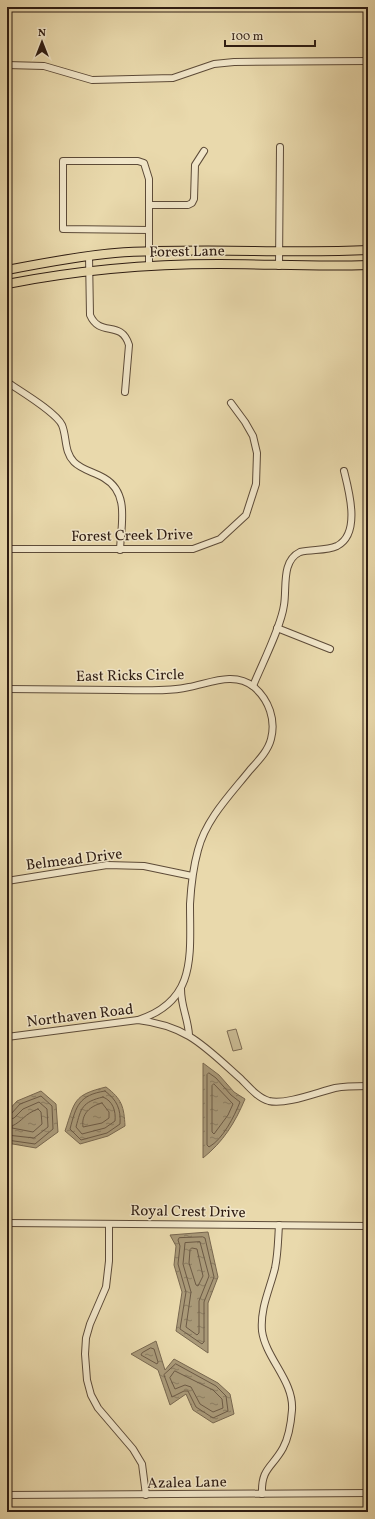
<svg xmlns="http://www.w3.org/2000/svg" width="375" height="1519" viewBox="0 0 375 1519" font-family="Vollkorn,serif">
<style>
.pitch{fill:#c9b992;stroke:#7c6a52}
.water{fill:url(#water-ripples);stroke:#78674f}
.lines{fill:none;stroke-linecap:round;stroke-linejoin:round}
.shore{stroke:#6c5a45;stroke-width:1}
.minor-casing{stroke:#5d4b38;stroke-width:8}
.major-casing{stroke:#2e1c12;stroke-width:10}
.minor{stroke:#f1e6c9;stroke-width:6}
.major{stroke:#e9d9ac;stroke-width:8}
.labels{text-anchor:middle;stroke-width:3;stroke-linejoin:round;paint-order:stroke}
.street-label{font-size:15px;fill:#2e1c12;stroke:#f1e6c9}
</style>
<defs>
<pattern id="water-ripples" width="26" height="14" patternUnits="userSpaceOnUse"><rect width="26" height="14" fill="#a99978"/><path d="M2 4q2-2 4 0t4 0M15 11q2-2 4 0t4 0" fill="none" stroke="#8a7c61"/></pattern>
</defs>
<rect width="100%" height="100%" fill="#e9d9ac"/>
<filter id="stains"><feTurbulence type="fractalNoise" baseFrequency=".005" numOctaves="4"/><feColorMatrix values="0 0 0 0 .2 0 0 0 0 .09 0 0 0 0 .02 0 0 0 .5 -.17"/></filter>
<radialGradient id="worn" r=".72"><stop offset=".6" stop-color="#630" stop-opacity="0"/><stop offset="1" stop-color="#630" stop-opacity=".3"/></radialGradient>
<path class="pitch" d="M236,1029L242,1049L233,1051L227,1031Z"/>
<g class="water">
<path d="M203,1063L219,1075L234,1092L245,1099C235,1123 223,1142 203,1158Z"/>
<path d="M106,1087C122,1099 124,1107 125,1126L108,1136L80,1144L65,1131C75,1101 73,1095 106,1087Z"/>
<path d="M41,1091L56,1104L58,1132L36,1148L7,1143V1112L17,1101Z"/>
<path d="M208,1232L218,1277L208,1303V1353L176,1331L182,1292L174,1265L176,1246L170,1235Z"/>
<path d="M156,1341L165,1370L174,1359L218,1383L230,1394L234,1414L213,1423L193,1410L186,1394L170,1405L158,1370L131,1354Z"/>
</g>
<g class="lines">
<g class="shore">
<path d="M209,1073L216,1078L231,1095L240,1102C234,1117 223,1139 209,1147L207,1145V1075Z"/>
<path d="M214,1084L233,1104L228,1115L214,1134L212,1132V1086Z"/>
<path d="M105,1091C117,1100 121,1109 120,1124L107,1133L81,1140L70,1129C76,1106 79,1095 105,1091Z"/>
<path d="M103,1097C113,1101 116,1111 115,1121L105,1128L82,1134L76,1127C81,1108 82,1102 103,1097Z"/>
<path d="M102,1103L109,1112V1118L102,1123L83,1127C81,1114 90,1106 102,1103Z"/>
<path d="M38,1109L41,1112L42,1124L33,1132L12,1128V1126C23,1121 24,1114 38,1109Z"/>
<path d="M7,1115L11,1114L20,1104L41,1096L52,1106L53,1129L35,1144L7,1140"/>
<path d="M7,1120L14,1118L23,1109L39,1102L47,1109L48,1127L34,1138L7,1135"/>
<path d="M203,1237L205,1238L214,1277L204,1302V1342L202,1344L180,1329L186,1292L178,1264L180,1246L178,1240L179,1238Z"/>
<path d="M200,1242L209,1276L199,1301V1333L197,1335L186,1327L191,1292L183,1264L185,1243Z"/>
<path d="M192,1248L197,1249L203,1276L198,1286L196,1285L189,1263L190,1250Z"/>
<path d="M151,1348L154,1349L158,1362L157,1364L141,1355L142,1353Z"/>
<path d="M176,1364L216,1386L226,1396L228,1411L213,1418L196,1407L188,1391H184L172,1397L164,1375Z"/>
<path d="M175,1371L213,1390L222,1399L223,1408L213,1412L200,1404L191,1387L185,1385L175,1389L170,1378Z"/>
</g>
<defs>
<g id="minor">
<path d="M7,65L44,66L92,80L173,78L214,64L234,62L368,61"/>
<path d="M149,205H188L192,203L194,199L195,165L204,151"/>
<path d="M149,230L63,229V161H138L144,163L149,179V266"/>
<path d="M89,256L90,315C100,338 121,319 129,345L125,392"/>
<path d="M279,266L280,147"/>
<path d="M7,382C20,391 56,412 62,425C67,437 64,452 74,462C82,470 94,472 104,478C130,493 121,524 120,550"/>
<path d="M7,549H193L220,539L246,515L256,484L257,453L253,436L245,422L231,403"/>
<path d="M277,628L330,649"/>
<path d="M253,686C262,664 281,627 284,605C287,588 281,561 300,552C312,549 326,551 337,546C361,534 349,491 344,471"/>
<path d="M7,689C44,689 82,690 119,690C142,690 167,692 189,687C210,683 235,671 254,687C269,700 276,720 271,739C268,751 258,761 250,770C230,795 206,819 198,850C193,868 191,886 190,904C190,956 197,1001 138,1020"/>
<path d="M7,881L107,865L144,866L192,876"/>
<path d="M181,989C181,1007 188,1018 189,1035"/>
<path d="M7,1037L138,1020C188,1026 205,1047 241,1079C249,1087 258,1098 269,1101C286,1105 318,1092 335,1088C345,1086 357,1086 368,1086"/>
<path d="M7,1223L368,1226"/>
<path d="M109,1224V1261L106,1287L90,1324L86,1338L85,1354L87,1380L91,1395L98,1408L133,1449L142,1464L146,1495"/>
<path d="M262,1494C261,1468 272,1468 283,1448C289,1437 291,1423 292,1410C294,1381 266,1359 262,1331C260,1308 270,1289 275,1268C278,1254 278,1240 279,1225"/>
<path d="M7,1495L368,1493"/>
</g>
<g id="major">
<path d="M7,270C43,263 79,256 115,253C200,247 284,254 368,250"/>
<path d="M7,284C78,270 146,264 219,264C269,264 318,267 368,265"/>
</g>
</defs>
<use href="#minor" class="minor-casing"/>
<use href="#major" class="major-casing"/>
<use href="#minor" class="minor"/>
<use href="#major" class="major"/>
</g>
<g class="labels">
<g class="street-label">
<text transform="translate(187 251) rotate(-1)" y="5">Forest Lane</text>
<text transform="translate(132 535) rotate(-1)" y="5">Forest Creek Drive</text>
<text transform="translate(130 675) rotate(-1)" y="5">East Ricks Circle</text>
<text transform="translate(74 859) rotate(-7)" y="5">Belmead Drive</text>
<text transform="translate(80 1015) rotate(-7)" y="5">Northaven Road</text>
<text transform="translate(188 1211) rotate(1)" y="5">Royal Crest Drive</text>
<text transform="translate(187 1482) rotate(-1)" y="5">Azalea Lane</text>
</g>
</g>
<rect width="375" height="1519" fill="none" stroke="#e9d9ac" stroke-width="24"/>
<rect x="8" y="8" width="359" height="1503" fill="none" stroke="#2e1c12" stroke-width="2"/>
<rect x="12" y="12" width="351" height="1495" fill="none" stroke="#2e1c12"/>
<g transform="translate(42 42)" stroke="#f1e6c9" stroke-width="3" paint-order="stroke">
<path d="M0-3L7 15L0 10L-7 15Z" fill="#2e1c12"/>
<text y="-6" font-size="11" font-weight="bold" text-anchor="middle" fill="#2e1c12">N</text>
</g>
<path d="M225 40v6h90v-6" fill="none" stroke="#2e1c12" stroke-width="2"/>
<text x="231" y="40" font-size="12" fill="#2e1c12" stroke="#f1e6c9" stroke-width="3" paint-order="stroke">100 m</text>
<rect width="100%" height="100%" filter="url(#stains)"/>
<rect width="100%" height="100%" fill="url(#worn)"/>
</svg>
